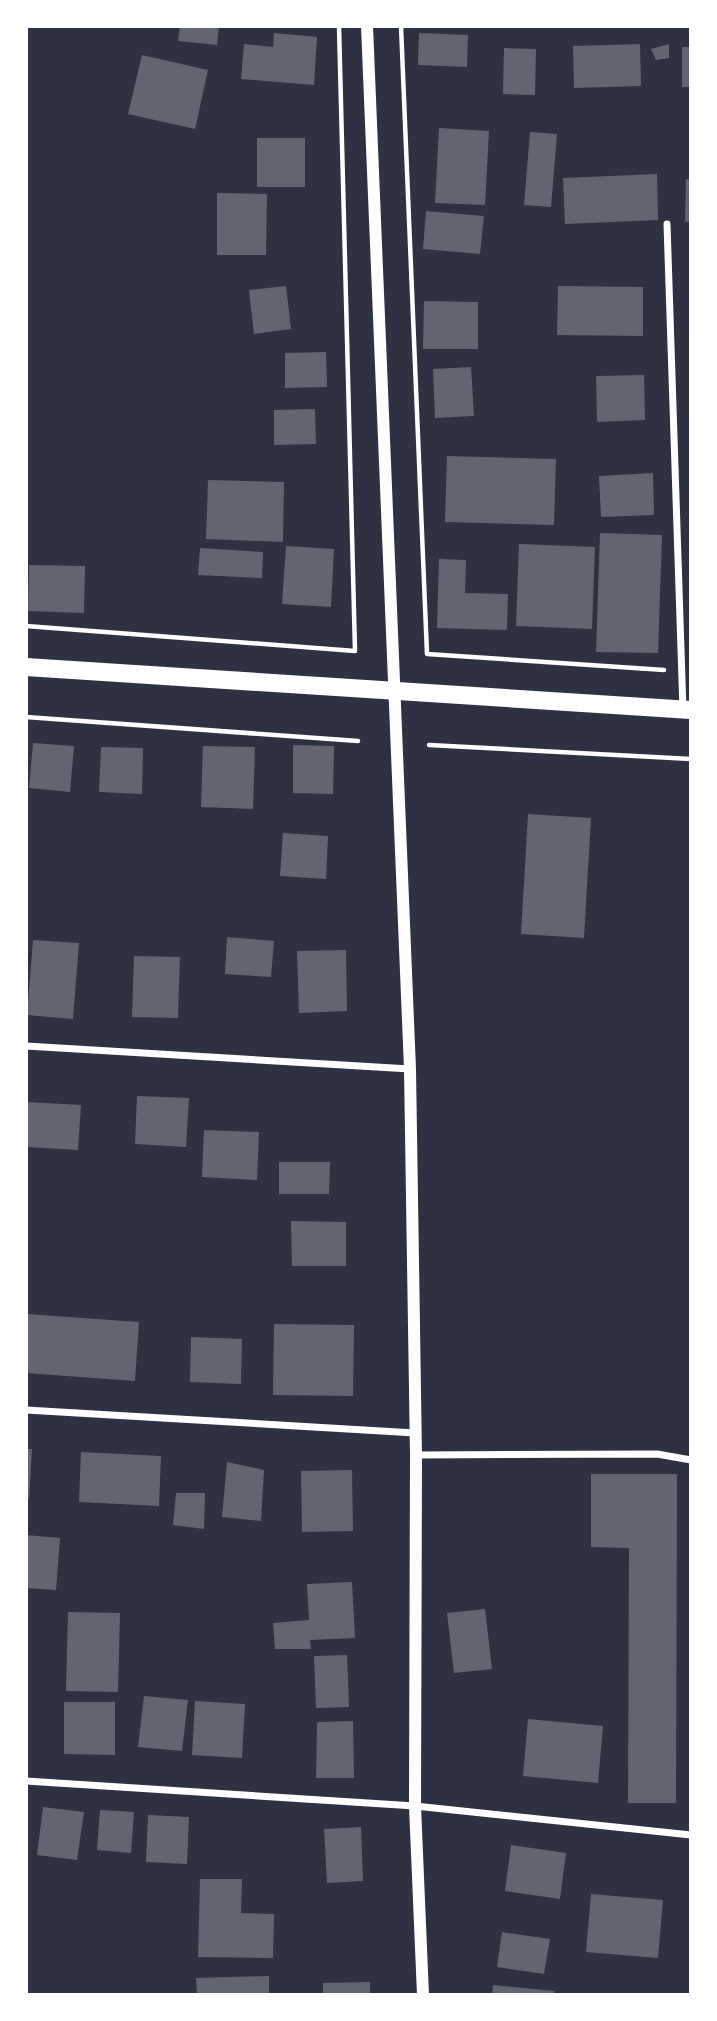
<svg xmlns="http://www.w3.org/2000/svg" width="717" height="2021" viewBox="0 0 717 2021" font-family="Rubik,sans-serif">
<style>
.building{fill:#626471}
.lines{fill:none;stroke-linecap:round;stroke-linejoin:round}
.path{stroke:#fff;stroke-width:4.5}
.minor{stroke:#fff;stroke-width:7}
.tertiary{stroke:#fff;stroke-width:12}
.primary{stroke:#fff;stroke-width:18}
</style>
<rect width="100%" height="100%" fill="#2d3142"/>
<g class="building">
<path d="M180,26H219L217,45L178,41Z"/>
<path d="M274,33L317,37L314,85L241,79L244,44L273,47Z"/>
<path d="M419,33L468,35L467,67L418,65Z"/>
<path d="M640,44L641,86L574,88L573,46Z"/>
<path d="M669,44V58L656,60L651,49Z"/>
<rect x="682" y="47" width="9" height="40"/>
<path d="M504,48L536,49L535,95L503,94Z"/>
<path d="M142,55L208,70L195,129L128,114Z"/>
<path d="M439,128L489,131L485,205L435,203Z"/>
<path d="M530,132L557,134L551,207L524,205Z"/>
<rect x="257" y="138" width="48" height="49"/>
<path d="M657,174L658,220L565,224L563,178Z"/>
<path d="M686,179L691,180V222H685Z"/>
<path d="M217,193L267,194L266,255H217Z"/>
<path d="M426,211L484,216L480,254L423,249Z"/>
<path d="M286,286L291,329L254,334L249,290Z"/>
<path d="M558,286L643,287V336L557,335Z"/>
<path d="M424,301L478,302V349H423Z"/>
<path d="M326,352L327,387L285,388V353Z"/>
<path d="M471,367L474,416L435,418L433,369Z"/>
<path d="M644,375L645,420L597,422L596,376Z"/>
<path d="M315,409L316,444L274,445V410Z"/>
<path d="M447,456L556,459L554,525L445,522Z"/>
<path d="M653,473L654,515L601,517L599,476Z"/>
<path d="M208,480L284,482L283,542L206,539Z"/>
<path d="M600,533L662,535L658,653L596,652Z"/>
<path d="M519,544L595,547L592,629L516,626Z"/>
<path d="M286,546L334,549L331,607L282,604Z"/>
<path d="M200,548L263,552L262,578L198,575Z"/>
<path d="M439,559L466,560L465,593L508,594L507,630L437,628Z"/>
<path d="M29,565L85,566L84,613L28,611Z"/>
<path d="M33,743L74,746L70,792L29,788Z"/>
<path d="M293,745L334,746L333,794L293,793Z"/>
<path d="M203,746L255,747L253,809L201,807Z"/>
<path d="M101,747L143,748L142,794L99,792Z"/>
<path d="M528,814L591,818L584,938L521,934Z"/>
<path d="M283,833L328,836L326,879L280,876Z"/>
<path d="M227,937L274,941L271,977L225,974Z"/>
<path d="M33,940L79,943L73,1019L27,1015Z"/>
<path d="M346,950L347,1011L299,1013L297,951Z"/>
<path d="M134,956L180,957L178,1018L132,1017Z"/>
<path d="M137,1096L189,1098L186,1147L135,1144Z"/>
<path d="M26,1102L81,1105L78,1150L26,1147Z"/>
<path d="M204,1130L259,1132L257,1180L202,1177Z"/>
<path d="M279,1162H330L329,1194H279Z"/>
<path d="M291,1221L346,1222V1266H292Z"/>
<path d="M27,1314L139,1322L135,1381L26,1373Z"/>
<path d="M274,1324L354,1325L353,1396L273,1395Z"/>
<path d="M191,1337L242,1339L241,1384L190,1382Z"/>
<path d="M26,1449H32L29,1499H26Z"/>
<path d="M81,1452L161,1456L159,1506L79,1502Z"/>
<path d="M227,1462L264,1470L261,1521L222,1517Z"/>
<path d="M352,1470L353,1531L302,1532L301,1471Z"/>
<path d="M591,1474H677L676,1803H628L629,1548L591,1547Z"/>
<path d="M176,1493H205L204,1529L173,1525Z"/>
<path d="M26,1535L60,1538L56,1590L26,1588Z"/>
<path d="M352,1582L355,1638L310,1640L311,1649H275L273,1623L309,1620L307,1584Z"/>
<path d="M485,1609L492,1669L454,1673L447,1613Z"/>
<path d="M68,1612L120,1613L118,1692L66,1691Z"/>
<path d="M347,1655L349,1707L316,1708L314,1656Z"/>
<path d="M144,1696L188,1700L182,1751L138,1747Z"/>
<path d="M195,1701L245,1704L242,1758L192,1755Z"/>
<path d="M64,1702H115V1755L64,1754Z"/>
<path d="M528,1719L603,1726L598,1783L523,1776Z"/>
<path d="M353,1721L354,1778H316L317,1722Z"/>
<path d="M43,1807L84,1812L77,1860L37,1855Z"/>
<path d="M100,1810L134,1812L131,1853L97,1850Z"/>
<path d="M148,1815L189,1817L187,1864L146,1862Z"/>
<path d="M361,1827L363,1881L327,1883L324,1829Z"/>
<path d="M511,1845L566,1853L560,1899L505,1891Z"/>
<path d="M200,1879H242L241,1913L274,1914L273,1958L198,1957Z"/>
<path d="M591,1894L663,1900L658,1958L586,1952Z"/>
<path d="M502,1932L550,1939L544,1974L497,1967Z"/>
<path d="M269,1976V1995H197L196,1978Z"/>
<path d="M370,1982V1995H323V1983Z"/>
<path d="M493,1985L554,1991V1995H492Z"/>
</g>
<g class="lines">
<g class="path">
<path d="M401,26L427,654L664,670"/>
<path d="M26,626L355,651L339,26"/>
<path d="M26,717L358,741"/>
<path d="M429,745L691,759"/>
</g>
<g class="minor">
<path d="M667,224L683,710"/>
<path d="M26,1046L410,1069"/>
<path d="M26,1410L415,1433"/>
<path d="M416,1455L657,1454L691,1460"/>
<path d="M26,1781L415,1806L691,1835"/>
</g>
<path class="tertiary" d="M367,26L410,1069L416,1455L415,1806L423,1995"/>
<path class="primary" d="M26,667L691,710"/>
</g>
<rect width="717" height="2021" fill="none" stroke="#ffffff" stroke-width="56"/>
</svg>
